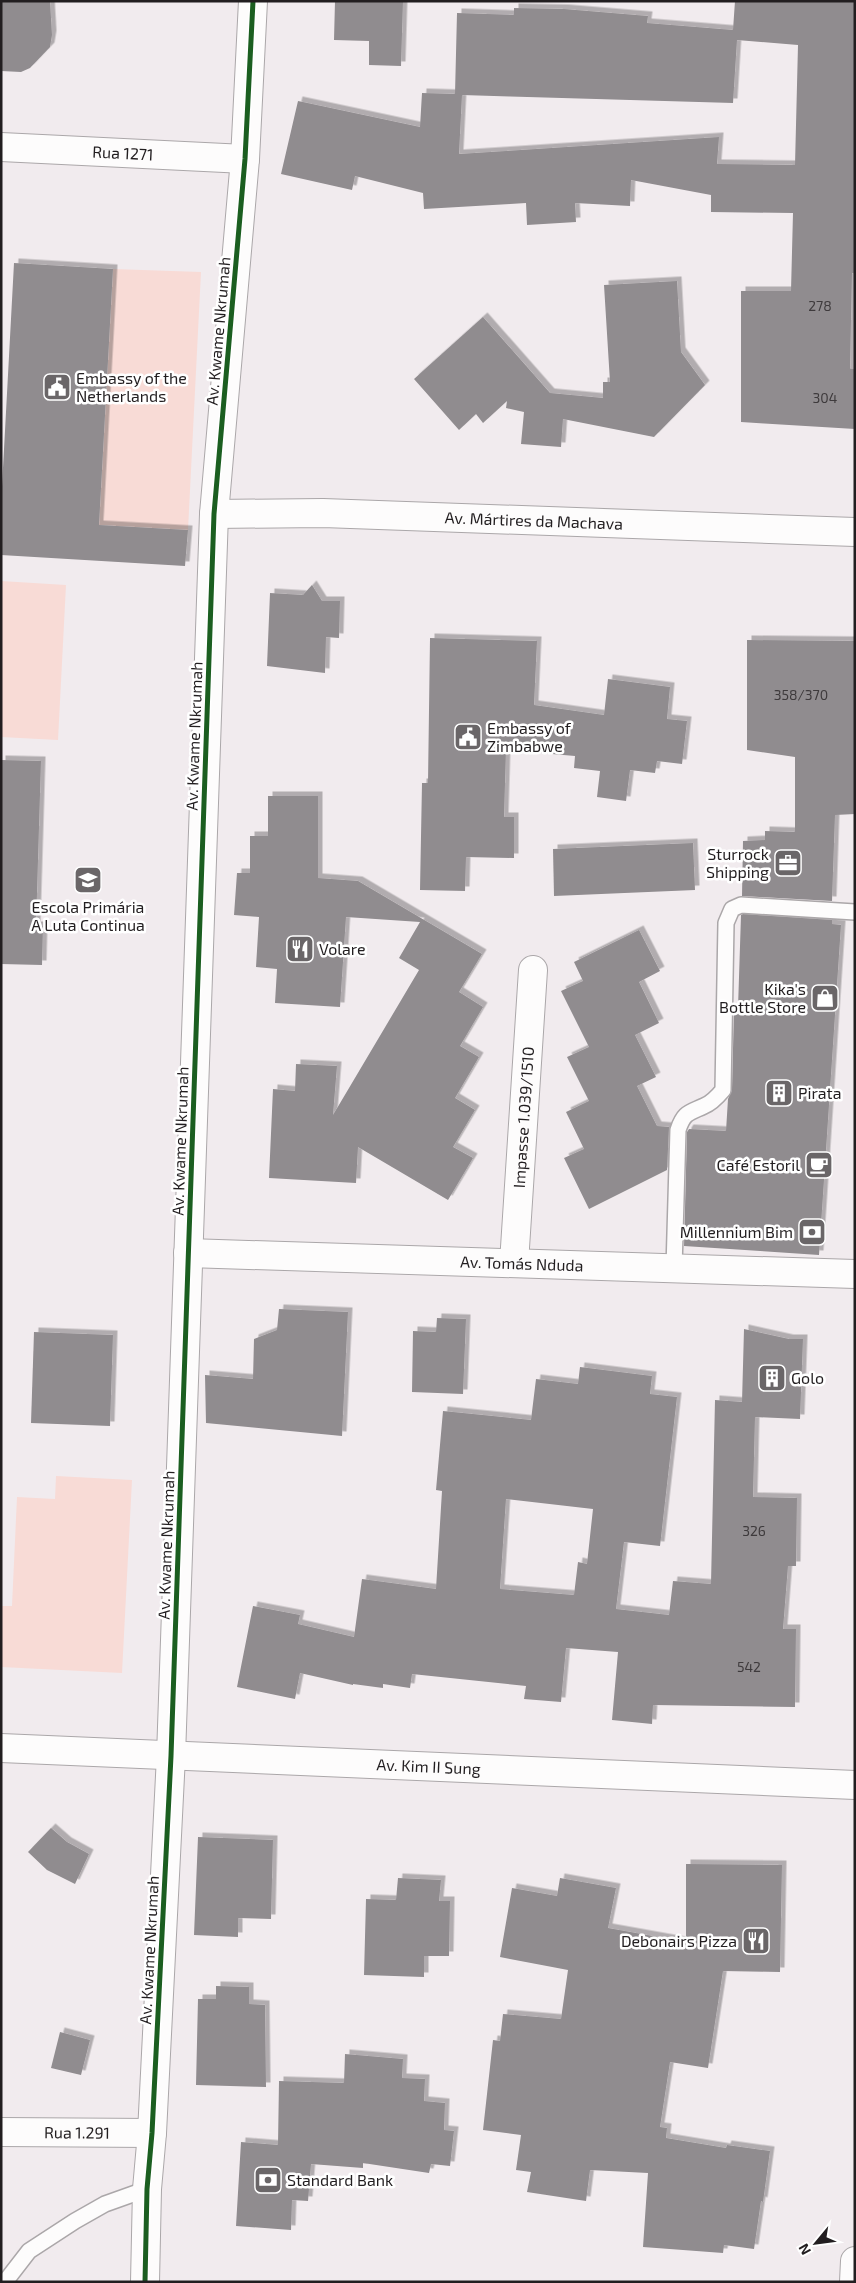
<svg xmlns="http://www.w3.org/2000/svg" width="856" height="2283" viewBox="0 0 856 2283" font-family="'Exo 2',sans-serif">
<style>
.green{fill:#f8dbd6}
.building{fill:#908c8f;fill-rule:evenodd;filter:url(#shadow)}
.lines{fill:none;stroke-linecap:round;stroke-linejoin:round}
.lane-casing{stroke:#aba7a9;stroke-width:18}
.street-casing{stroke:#aba7a9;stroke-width:30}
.secondary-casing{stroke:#aba7a9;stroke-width:30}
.lane{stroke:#fdfcfc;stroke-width:15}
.street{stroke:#fdfcfc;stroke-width:28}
.secondary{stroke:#fdfcfc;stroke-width:28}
.cycleway-casing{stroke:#fff;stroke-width:8}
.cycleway{stroke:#1b5e20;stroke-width:5}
.labels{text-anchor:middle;stroke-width:5;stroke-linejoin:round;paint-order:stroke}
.number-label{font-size:14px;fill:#3e3a3c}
.street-label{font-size:16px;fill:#221e20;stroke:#fff}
.poi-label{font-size:16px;fill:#221e20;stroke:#fff;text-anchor:start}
</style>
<defs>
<filter id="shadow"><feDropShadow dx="4.5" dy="-4.5" stdDeviation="0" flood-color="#0004"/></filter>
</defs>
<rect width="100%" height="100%" fill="#f1ebee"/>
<g class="green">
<path d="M113,269L201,272L188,530L99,525Z"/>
<path d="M1,581L66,585L58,740L1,737Z"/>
<path d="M56,1476L132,1480L122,1673L1,1667V1606H12L17,1497L55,1499Z"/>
</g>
<g class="building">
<path d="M1,1H50L52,35L50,47L30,68L21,72L1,71Z"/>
<path d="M335,1H403L401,66L369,65V41L334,40Z"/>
<path d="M735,1H855V274L852,273L850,369H855V429L741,422V291H791L793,213L711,212V195L631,180L630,206L575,203L576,222L527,225L526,203L424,209L423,193L355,176L352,190L281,174L298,101L420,127L422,93L455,94L457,13L514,15V8L564,9L648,16L647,23L733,30ZM737,40L798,45L795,165L717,164L719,137L459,154L462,95L733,103Z"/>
<path d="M14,263L113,269L99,525L188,530L185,566L1,555V505Z"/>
<path d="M677,281L681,352L705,385L654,437L563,419L561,447L521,444L524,412L506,408L507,401L483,423L476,414L459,430L414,379L483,317L550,393L603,398V382H610L604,285Z"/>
<path d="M312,585L322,601H340L339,638L326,637L325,673L267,666L270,593L303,595Z"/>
<path d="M430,638L537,641L534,705L604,715L608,679L670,687L667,719L687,721L682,764L657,761L655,773L630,770L626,801L597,797L600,771L574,768L575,756L506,750L504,817H514V858L466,857L465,891L420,890L422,783H428Z"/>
<path d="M747,640L855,641V814L835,815L832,901L742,896L743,841L765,840V831L795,832V757L747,750Z"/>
<path d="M1,760L41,761L36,926H43L42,965L1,964Z"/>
<path d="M268,796H318V878L358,881L482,954L459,992L483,1007L460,1046L479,1057L455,1098L475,1110L453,1147L473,1158L448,1200L358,1147L356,1183L269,1178L273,1089L295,1091L296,1064L337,1066L333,1115L419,970L399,958L420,922L346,917L340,1007L275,1003L277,969L256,967L259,917L234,915L237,873H250V836H268Z"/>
<path d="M693,843L695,890L554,896L553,849Z"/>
<path d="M743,914L832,920V924L841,925L819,1255L684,1246L687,1132L689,1129L726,1131L728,1099L732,1090L734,1008H738L741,915Z"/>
<path d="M639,930L660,971L639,982L659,1023L635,1035L656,1077L637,1086L657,1126L669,1127L667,1170L589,1209L564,1158L584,1149L566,1112L589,1101L567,1057L589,1047L561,991L583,981L574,962Z"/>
<path d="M279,1309L348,1312L342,1436L206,1423L205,1375L253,1379L254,1339L277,1330Z"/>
<path d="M437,1318L466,1319L463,1394L412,1392L413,1331L436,1332Z"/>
<path d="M744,1329L789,1339H803L800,1419L755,1417L753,1497L797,1498L796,1566H788L783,1629H796L795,1707L653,1705L652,1724L612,1720L618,1652L566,1648L561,1702L524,1699L526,1686L412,1674L410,1688L383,1684V1688L353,1684V1685L300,1673L295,1699L237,1687L253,1606L300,1615L298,1624L354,1637L362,1579L436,1589L442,1491L436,1490L443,1411L531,1420L536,1379L578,1384L580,1367L652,1376L650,1394L677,1397L660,1546L624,1542L616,1609L669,1615L673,1581L711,1584L715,1400L742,1402ZM506,1499L593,1509L587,1564L578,1562L574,1595L500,1589Z"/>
<path d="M34,1332L113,1335L110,1426L31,1423Z"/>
<path d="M51,1828L67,1842L89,1854L75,1884L47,1870L28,1852Z"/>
<path d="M198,1837L273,1840L271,1919L238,1918V1937L194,1935Z"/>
<path d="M686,1864L782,1865L780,1972L723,1971L708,2068L670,2062L660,2127L667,2128L666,2138L726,2148L727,2145L770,2151L763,2202L761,2201L754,2249L724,2245L723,2253L643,2247L648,2173L590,2170L586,2201L527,2192L531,2172L516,2170L521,2135L483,2130L493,2040L500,2041L503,2014L561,2019L568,1970L500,1957L512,1888L557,1896L560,1878L616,1888L608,1928L686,1942Z"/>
<path d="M398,1878L441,1880L439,1901H450L449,1956H424V1977L364,1975L366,1899L396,1900Z"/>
<path d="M216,1986L249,1987V2004L265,2005L266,2087L196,2085L198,1999H216Z"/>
<path d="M60,2032L90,2040L81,2075L51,2068Z"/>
<path d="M345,2054L403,2059L402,2078L425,2079L424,2101L445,2103L444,2130L454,2131L450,2166L431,2164L429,2173L363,2163V2168L311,2164L308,2201L292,2200L291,2230L236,2226L241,2142L278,2145L279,2081L344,2083Z"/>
</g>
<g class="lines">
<defs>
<g id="lane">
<path d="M674,1268L678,1130C684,1112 689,1113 704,1106C712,1103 718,1096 723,1090L726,923L732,909L741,905L855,912"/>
<path d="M5,2282L29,2251L75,2221L105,2204L147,2189"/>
</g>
<g id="street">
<path id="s1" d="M1,147L245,159"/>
<path id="s2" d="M214,514L323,513L855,532"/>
<path id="s3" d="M188,1253L855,1274"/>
<path id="s4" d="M514,1263L533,970"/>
<path id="s5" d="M1,2132L152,2133"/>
<path d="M145,2282L147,2189L152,2133L171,1756L214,514L245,159L253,1"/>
</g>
<g id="secondary">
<path id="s6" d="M1,1748L855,1785"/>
<path d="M854,2282L855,2261"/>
</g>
</defs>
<use href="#lane" class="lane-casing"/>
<use href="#street" class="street-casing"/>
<use href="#secondary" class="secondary-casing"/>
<use href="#lane" class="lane"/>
<use href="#street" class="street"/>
<use href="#secondary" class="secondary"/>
<defs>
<path id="cycleway" d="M145,2282L147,2189L152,2133L171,1756L214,514L245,159L253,1"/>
</defs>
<use href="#cycleway" class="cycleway-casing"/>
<use href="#cycleway" class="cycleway"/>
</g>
<defs>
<symbol id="civic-square" viewBox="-11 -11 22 22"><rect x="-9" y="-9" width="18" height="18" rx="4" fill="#6a6668" stroke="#fff"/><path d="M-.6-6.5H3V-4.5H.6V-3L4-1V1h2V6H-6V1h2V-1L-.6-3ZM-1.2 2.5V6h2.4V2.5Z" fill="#fff"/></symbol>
<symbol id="office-square" viewBox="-11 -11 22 22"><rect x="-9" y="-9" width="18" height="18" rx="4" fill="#6a6668" stroke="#fff"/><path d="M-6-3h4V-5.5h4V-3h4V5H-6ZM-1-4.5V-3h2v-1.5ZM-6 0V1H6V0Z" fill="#fff"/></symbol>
<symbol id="school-square" viewBox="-11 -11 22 22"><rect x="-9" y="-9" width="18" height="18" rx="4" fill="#6a6668" stroke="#fff"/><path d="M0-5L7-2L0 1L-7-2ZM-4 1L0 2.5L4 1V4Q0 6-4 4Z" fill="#fff"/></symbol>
<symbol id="restaurant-square" viewBox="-11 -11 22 22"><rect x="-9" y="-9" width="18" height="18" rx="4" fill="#6a6668" stroke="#fff"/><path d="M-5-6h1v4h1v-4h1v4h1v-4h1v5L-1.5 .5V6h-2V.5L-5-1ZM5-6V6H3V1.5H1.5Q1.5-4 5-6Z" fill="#fff"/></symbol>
<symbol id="shop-square" viewBox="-11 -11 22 22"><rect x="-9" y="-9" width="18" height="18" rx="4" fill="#6a6668" stroke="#fff"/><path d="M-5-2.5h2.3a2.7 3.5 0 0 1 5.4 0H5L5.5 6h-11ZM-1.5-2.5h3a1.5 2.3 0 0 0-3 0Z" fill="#fff"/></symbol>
<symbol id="building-square" viewBox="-11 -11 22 22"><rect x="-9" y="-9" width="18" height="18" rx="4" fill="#6a6668" stroke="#fff"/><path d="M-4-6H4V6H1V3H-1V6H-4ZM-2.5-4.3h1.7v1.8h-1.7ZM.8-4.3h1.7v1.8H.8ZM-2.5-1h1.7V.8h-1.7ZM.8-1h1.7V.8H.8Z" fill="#fff"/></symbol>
<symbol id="cafe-square" viewBox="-11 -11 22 22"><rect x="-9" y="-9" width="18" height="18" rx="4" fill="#6a6668" stroke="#fff"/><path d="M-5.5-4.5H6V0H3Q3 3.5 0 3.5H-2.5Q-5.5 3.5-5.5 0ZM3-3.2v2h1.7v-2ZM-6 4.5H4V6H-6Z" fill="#fff"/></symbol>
<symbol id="bank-square" viewBox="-11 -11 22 22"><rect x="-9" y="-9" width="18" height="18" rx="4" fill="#6a6668" stroke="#fff"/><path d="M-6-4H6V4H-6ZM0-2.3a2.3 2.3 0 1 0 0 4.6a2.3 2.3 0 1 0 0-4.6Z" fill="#fff"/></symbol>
</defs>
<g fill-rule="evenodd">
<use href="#civic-square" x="41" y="371" width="32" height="32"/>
<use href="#civic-square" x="452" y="721" width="32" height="32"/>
<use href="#office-square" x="772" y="847" width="32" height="32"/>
<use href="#school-square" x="72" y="864" width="32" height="32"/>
<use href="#restaurant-square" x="284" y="933" width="32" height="32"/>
<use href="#shop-square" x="809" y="982" width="32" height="32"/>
<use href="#building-square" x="763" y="1077" width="32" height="32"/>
<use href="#cafe-square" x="803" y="1149" width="32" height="32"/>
<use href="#bank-square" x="796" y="1216" width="32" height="32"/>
<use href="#building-square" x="756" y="1362" width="32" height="32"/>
<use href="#restaurant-square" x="740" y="1925" width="32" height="32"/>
<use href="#bank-square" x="252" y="2164" width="32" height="32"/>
</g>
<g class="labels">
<g class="number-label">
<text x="820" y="311">278</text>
<text x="825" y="403">304</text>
<text x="801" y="700">358/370</text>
<text x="754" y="1536">326</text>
<text x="749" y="1672">542</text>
</g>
<g class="street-label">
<text dy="6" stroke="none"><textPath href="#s1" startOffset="122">Rua 1271</textPath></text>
<text transform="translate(218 331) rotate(-85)" y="6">Av. Kwame Nkrumah</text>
<text dy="6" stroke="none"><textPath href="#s2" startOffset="320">Av. Mártires da Machava</textPath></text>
<text transform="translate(194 736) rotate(-88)" y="6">Av. Kwame Nkrumah</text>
<text dy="6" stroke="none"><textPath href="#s4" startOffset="146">Impasse 1.039/1510</textPath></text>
<text transform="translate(180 1141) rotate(-88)" y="6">Av. Kwame Nkrumah</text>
<text dy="6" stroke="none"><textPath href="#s3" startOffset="334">Av. Tomás Nduda</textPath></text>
<text transform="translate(166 1545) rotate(-88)" y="6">Av. Kwame Nkrumah</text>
<text dy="6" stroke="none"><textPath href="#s6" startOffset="428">Av. Kim II Sung</textPath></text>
<text transform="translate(149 1950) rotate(-87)" y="6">Av. Kwame Nkrumah</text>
<text dy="6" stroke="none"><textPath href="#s5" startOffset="76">Rua 1.291</textPath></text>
</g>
<g class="poi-label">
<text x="76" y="384">Embassy of the<tspan x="76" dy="18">Netherlands</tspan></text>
<text x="487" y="734">Embassy of<tspan x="487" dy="18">Zimbabwe</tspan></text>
<text x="769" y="860" text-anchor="end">Sturrock<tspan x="769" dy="18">Shipping</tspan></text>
<text x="88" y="913" text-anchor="middle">Escola Primária<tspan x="88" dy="18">A Luta Continua</tspan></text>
<text x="319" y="955">Volare</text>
<text x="806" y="995" text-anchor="end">Kika's<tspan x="806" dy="18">Bottle Store</tspan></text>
<text x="798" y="1099">Pirata</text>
<text x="800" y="1171" text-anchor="end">Café Estoril</text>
<text x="793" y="1238" text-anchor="end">Millennium Bim</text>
<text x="791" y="1384">Golo</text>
<text x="737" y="1947" text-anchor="end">Debonairs Pizza</text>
<text x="287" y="2186">Standard Bank</text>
</g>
</g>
<rect width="856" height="2283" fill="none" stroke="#221e20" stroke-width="5"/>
<g transform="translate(816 2243) rotate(241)" stroke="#ffffff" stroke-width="4" paint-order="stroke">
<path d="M0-4L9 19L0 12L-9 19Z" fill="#221e20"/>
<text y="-8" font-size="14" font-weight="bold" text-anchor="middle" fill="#221e20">N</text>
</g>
</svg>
